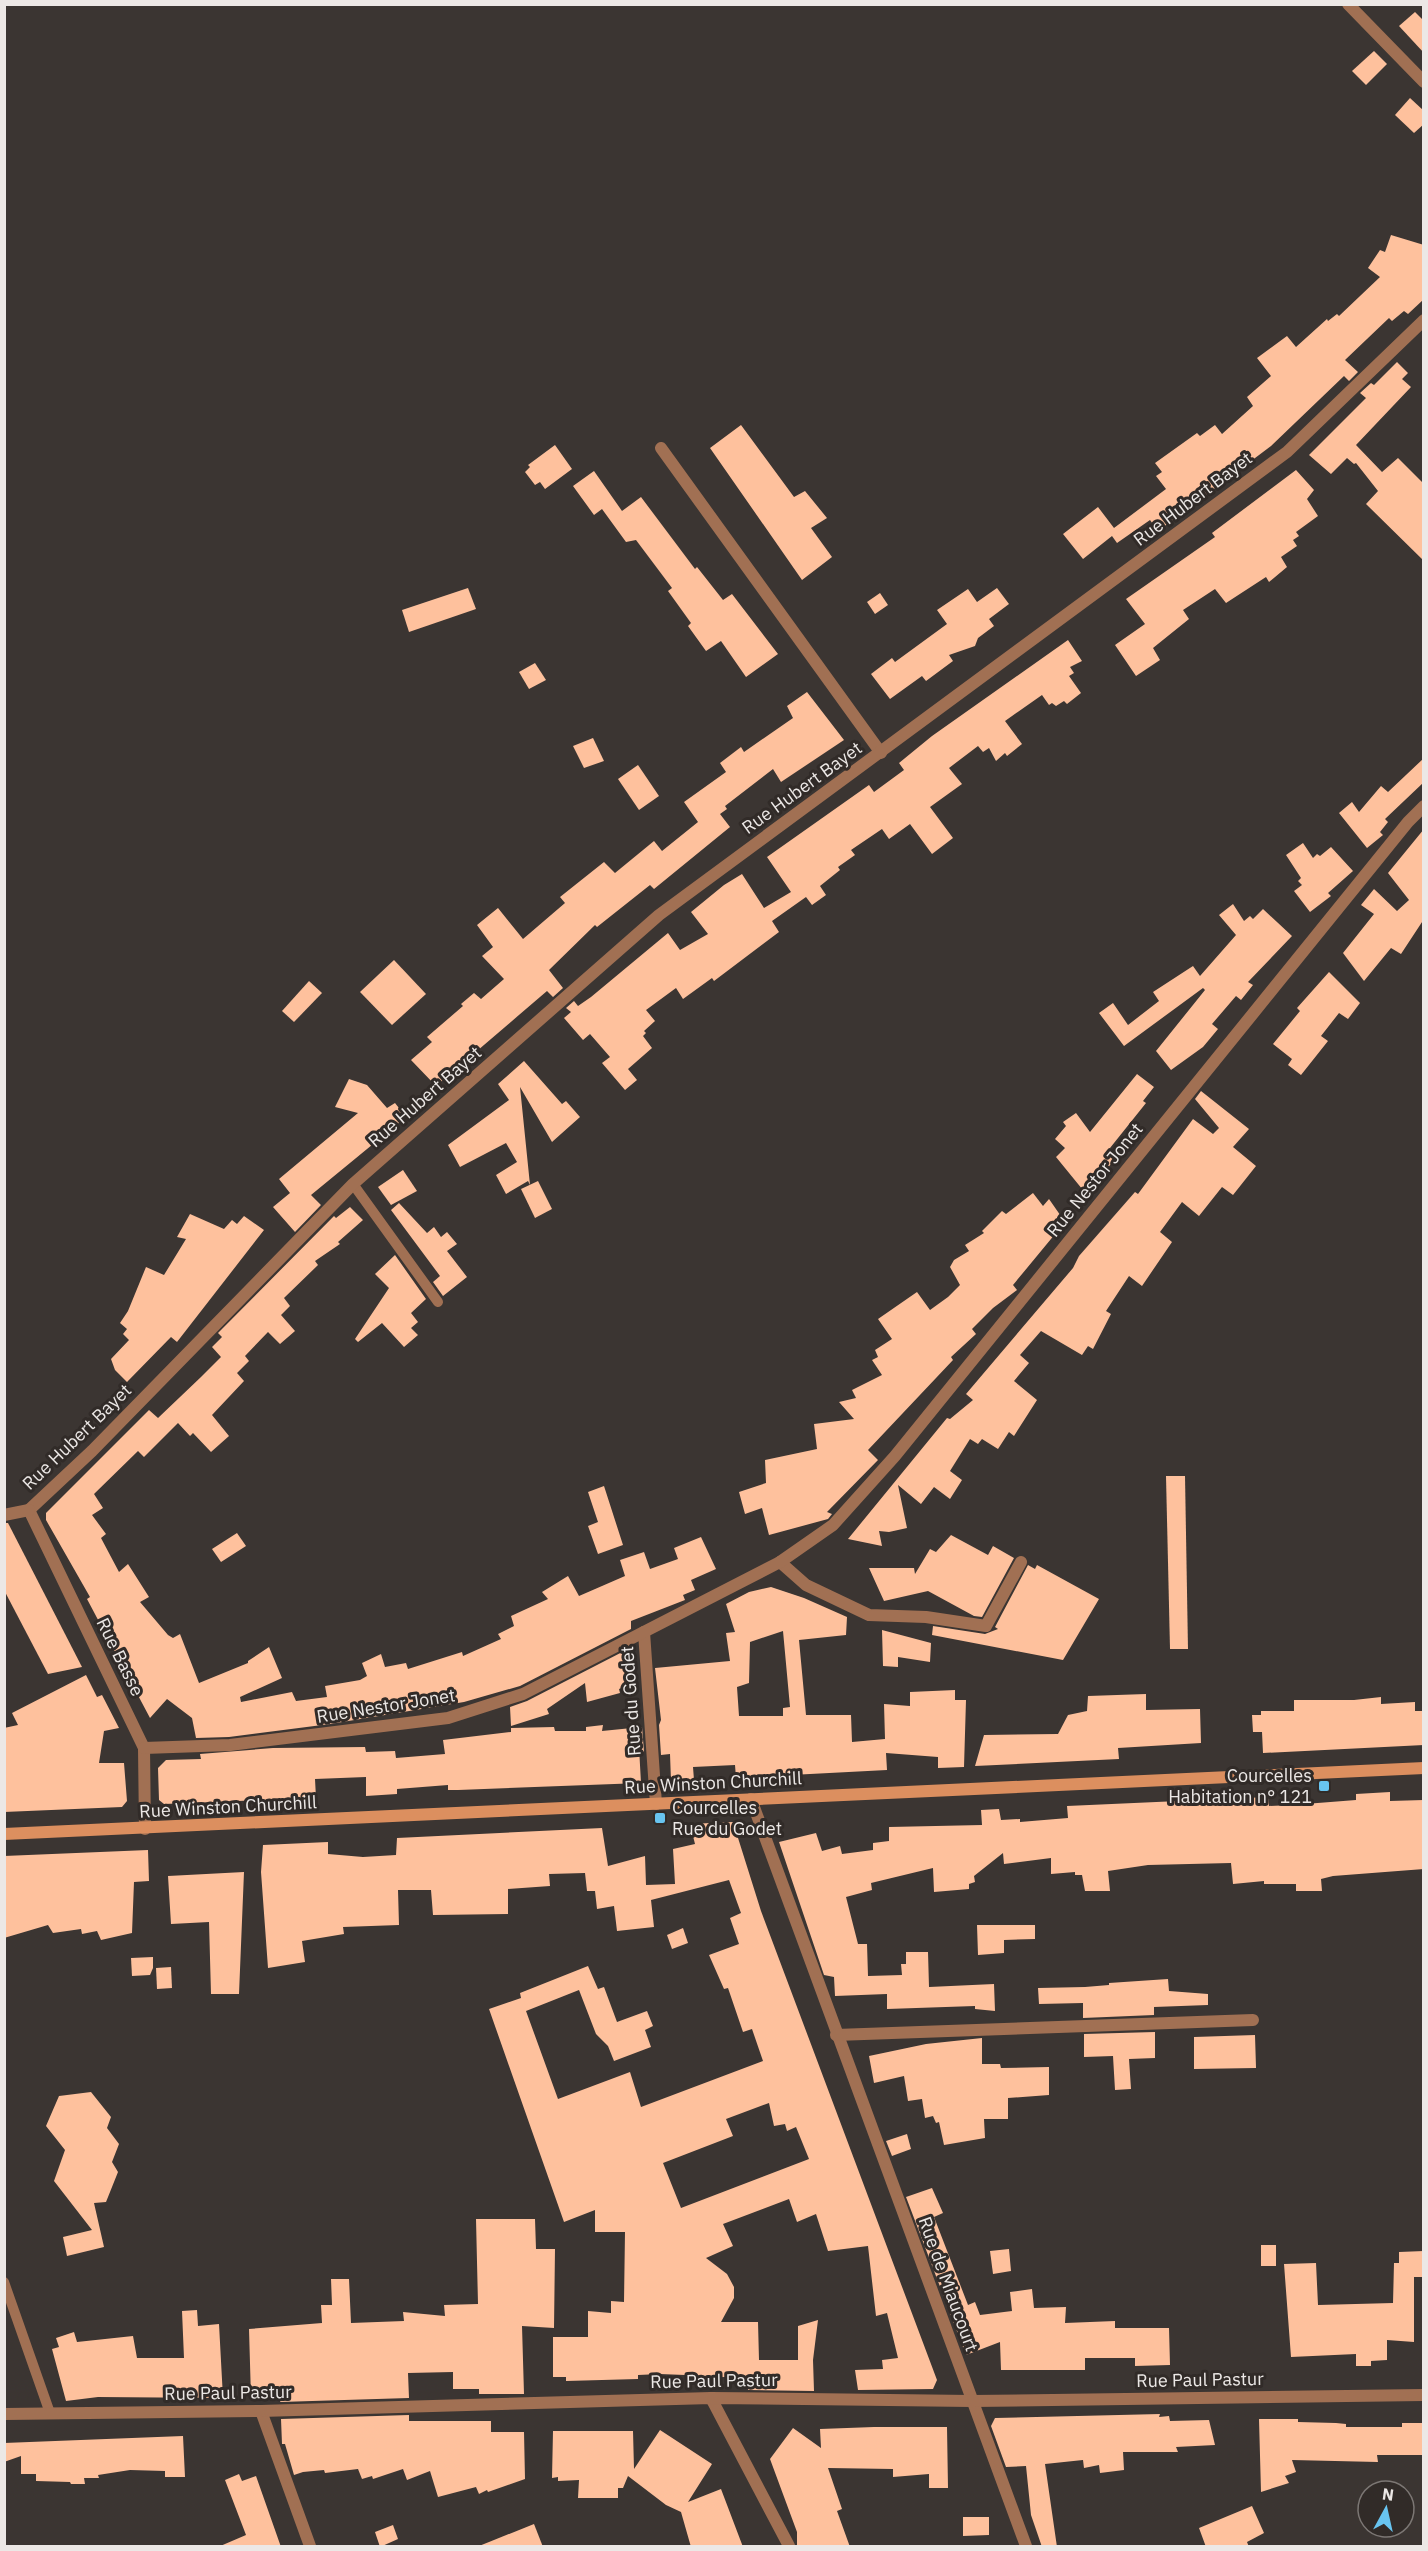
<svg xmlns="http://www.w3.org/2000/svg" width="1428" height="2551" viewBox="0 0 1428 2551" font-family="'IBM Plex Sans',sans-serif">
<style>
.building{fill:#fec19d;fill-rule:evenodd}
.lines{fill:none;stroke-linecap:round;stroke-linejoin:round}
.lane{stroke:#a17053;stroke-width:10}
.street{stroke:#a17053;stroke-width:12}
.secondary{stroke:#dc8f5f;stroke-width:12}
.poi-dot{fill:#68c4f0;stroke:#312b28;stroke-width:2}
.labels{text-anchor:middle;stroke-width:6;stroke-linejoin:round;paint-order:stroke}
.street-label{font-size:18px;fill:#ece8e6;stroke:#312b28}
.poi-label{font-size:18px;fill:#ece8e6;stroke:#312b28;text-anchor:end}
</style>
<rect width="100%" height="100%" fill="#3b3532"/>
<g class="building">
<path d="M1415,12L1424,21V53L1399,26Z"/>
<path d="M1374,51L1387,64L1366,85L1352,71Z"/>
<path d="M1410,98L1424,111V124L1414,133L1395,115Z"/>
<path d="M1391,235L1424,245V299L1408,314L1404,311L1392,321L1389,318L1345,360L1358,372L1349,381L1344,376L1271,446L1158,531L1150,520L1117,543L1112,536L1083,559L1063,534L1098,507L1114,528L1166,489L1156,476L1162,472L1155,463L1197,433L1200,436L1215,425L1222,434L1253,406L1247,397L1271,376L1257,358L1287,336L1296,347L1327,319L1328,321L1337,314L1339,316L1380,277L1368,268L1380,250L1385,252Z"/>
<path d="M1397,362L1408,373L1402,379L1411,387L1356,445L1382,472L1398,458L1424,484V561L1366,504L1378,491L1356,463L1354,464L1347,458L1331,474L1309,455L1366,398L1360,393L1371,383L1374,385Z"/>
<path d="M741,425L794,497L805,491L827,518L811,528L832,557L802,580L710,448Z"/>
<path d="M555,445L572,469L545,489L540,482L535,485L525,472L530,467L528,465Z"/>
<path d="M1296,470L1314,490L1307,499L1318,516L1296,532L1299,536L1293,540L1297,546L1281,557L1287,567L1269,582L1266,577L1226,603L1215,589L1183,610L1189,619L1153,648L1160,660L1136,676L1115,645L1145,624L1126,599L1215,537L1212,533Z"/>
<path d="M594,471L622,511L641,497L695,569L697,567L723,600L732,594L778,654L746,677L721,641L706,651L688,626L691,623L668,591L672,588L636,540L626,542L602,509L594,515L573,486Z"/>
<path d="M468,588L476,609L409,632L402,610Z"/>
<path d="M997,588L1009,604L989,619L994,626L978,638L975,646L949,655L953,661L926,681L922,676L890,699L871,674L892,658L895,662L947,624L937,610L968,589L977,602Z"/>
<path d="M880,593L888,605L875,614L867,602Z"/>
<path d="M1068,640L1082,661L1070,667L1074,673L1069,676L1081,693L1067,704L1064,701L1056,706L1052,703L1049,705L1042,695L1005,721L1022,744L1007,756L1005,753L996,761L989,748L983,752L978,746L949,768L962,784L930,807L953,838L932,854L910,824L889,839L882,829L851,850L855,855L838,867L840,870L820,886L826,895L812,905L806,897L772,921L779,932L714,981L712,978L683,999L676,988L646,1010L655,1021L644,1031L646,1033L643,1036L652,1048L628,1069L637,1080L625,1090L602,1063L610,1057L590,1034L583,1040L564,1018L571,1012L566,1008L574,1001L578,1006L591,997L668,933L680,950L708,934L691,912L724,885L742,874L764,908L791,892L767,857L869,785L874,792L904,770L899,763L932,736Z"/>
<path d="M535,663L546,680L529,689L519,672Z"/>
<path d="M807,692L844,740L781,782L773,769L725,806L727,809L720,814L730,827L654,889L650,885L597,927L595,925L549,970L563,988L553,997L547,991L436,1086L411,1060L432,1042L427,1037L463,1006L461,1004L474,993L481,999L504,979L482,956L493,947L477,925L498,908L523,939L565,903L560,897L604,862L615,873L654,841L662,851L698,822L684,802L726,772L720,763L741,747L744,752L793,718L787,706Z"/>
<path d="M593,738L604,761L584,768L573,746Z"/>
<path d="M1424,758V782L1385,819L1388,822L1380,832L1383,835L1367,848L1339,813L1352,802L1359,812L1381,786L1388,792Z"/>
<path d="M638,765L659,796L639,810L618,779Z"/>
<path d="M1424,829V919L1401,954L1391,948L1364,981L1343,953L1374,914L1361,905L1374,889L1397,911L1409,900L1388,873Z"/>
<path d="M1303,843L1313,858L1317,854L1320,856L1331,847L1353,871L1328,893L1331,896L1310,912L1294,891L1302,885L1298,881L1301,878L1286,855Z"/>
<path d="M1233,904L1244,921L1250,916L1253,919L1263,909L1292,936L1248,982L1253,985L1241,1000L1236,996L1212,1024L1218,1029L1203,1047L1171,1070L1156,1051L1205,990L1203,988L1124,1046L1099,1013L1113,1003L1128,1025L1159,1001L1153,992L1193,966L1200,976L1236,935L1219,915Z"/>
<path d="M394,960L426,994L392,1025L360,992Z"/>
<path d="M1329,972L1360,1003L1348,1019L1339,1013L1321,1036L1328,1041L1301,1075L1288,1065L1292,1059L1273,1044L1300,1011L1297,1008Z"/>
<path d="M309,981L322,993L294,1022L282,1011Z"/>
<path d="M524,1061L562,1104L566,1101L580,1117L552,1142L520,1087L530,1185L528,1181L506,1194L496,1175L517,1162L506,1143L460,1167L448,1145L509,1100L498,1084Z"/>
<path d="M1137,1074L1154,1087L1143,1101L1146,1103L1110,1148L1117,1156L1087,1195L1056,1157L1065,1148L1055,1139L1066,1126L1063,1122L1076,1113L1090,1132Z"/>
<path d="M349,1079L367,1085L387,1108L395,1103L406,1117L311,1195L321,1205L295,1232L273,1207L290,1193L279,1179L358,1113L335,1107Z"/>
<path d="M1201,1091L1249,1129L1233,1147L1256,1166L1233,1195L1222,1187L1199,1216L1182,1202L1160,1232L1172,1242L1142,1286L1129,1276L1106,1311L1111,1314L1093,1349L1088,1346L1082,1355L1041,1331L1020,1355L1029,1363L1014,1381L1037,1400L1014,1436L1009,1432L998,1449L982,1439L978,1444L970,1439L950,1471L962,1480L950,1499L934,1487L921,1504L898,1485L907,1528L889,1532L879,1531L882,1546L848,1539L947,1418L950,1419L973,1400L966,1394L1073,1268L1079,1256L1135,1192L1138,1194L1193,1119L1213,1134L1219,1128L1195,1099Z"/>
<path d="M403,1170L417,1191L391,1205L378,1187Z"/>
<path d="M538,1181L552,1209L535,1218L521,1189Z"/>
<path d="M1033,1193L1043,1206L1049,1199L1065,1222L1013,1285L1017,1290L993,1308L972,1329L976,1334L951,1357L953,1360L868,1450L878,1460L827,1512L832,1514L828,1519L769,1535L762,1508L745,1514L739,1492L766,1483L765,1460L817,1449L814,1424L854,1419L839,1402L856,1398L852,1390L882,1375L872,1360L878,1357L875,1350L892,1339L878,1319L917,1292L930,1310L948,1297L960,1285L950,1267L954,1260L969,1251L965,1245L984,1233L982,1231L1002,1211L1006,1214Z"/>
<path d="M399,1203L427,1233L434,1227L441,1237L447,1232L457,1244L447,1251L467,1277L443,1296L433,1282L440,1276L391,1210Z"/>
<path d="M350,1207L363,1220L338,1242L340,1244L315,1261L318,1265L284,1298L290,1306L281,1315L295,1331L280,1344L268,1332L245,1356L249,1361L237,1373L244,1381L212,1415L229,1436L211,1452L193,1433L190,1436L178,1423L144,1457L138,1451L94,1494L103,1508L92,1515L106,1534L101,1538L119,1572L128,1564L149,1597L140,1602L168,1635L173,1638L180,1634L199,1683L248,1663V1661L269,1647L282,1678L240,1697L241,1702L292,1692L296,1701L327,1697L325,1686L360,1680L367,1676L362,1663L381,1654L385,1667L406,1663L408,1669L462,1652L463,1656L501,1639L498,1634L514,1626L511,1616L548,1599L542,1592L568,1576L579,1596L625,1576L620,1560L644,1552L650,1569L678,1559L674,1548L701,1537L716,1569L691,1580L695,1590L683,1595L685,1600L631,1621V1629L520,1686L464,1702L330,1724L229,1737L196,1738L192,1718L167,1699L150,1718L87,1599L90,1597L46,1520V1513L149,1410L158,1418L201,1377L221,1357L212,1347L222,1337L218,1333L334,1216L336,1218Z"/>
<path d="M190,1214L224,1229L232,1220L237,1224L244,1216L264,1230L177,1342L171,1337L127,1382L115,1370L111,1359L129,1340L123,1334L127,1329L120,1323L128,1311L146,1267L164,1275L186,1239L177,1237Z"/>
<path d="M395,1255L426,1299L411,1313L418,1322L411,1328L418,1335L404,1347L382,1323L358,1342L355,1339L389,1288L375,1274Z"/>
<path d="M1166,1476H1185L1188,1649H1170Z"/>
<path d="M604,1486L623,1545L598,1554L588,1526L598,1522L588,1492Z"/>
<path d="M4,1523H8L82,1667L48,1674L4,1590Z"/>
<path d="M237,1533L246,1546L221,1562L212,1549Z"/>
<path d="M951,1535L988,1555L993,1546L1014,1558L982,1617L974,1616L928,1591L884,1601L869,1568H914L915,1574L930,1549L936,1552Z"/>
<path d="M1028,1565L1035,1569L1037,1565L1099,1599L1063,1660L932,1635L933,1626L985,1634L998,1629L995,1627Z"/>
<path d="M771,1587L804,1598L847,1617L846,1635L799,1640L806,1715H851L852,1742L885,1739L884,1704L910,1706V1692L955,1690V1700H966L964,1767L938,1768V1757L886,1753L887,1770L736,1778L735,1765L693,1767L694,1780L671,1781L670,1754L661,1755L659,1725L661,1720L655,1668L730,1661L726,1633L735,1632L726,1604L749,1592ZM783,1631L790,1707L783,1708V1716H739L737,1687L749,1683L750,1642Z"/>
<path d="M882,1630L931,1643L930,1662L898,1657V1667L883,1666Z"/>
<path d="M632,1647L635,1683L619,1689L620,1693L587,1702L585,1683L547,1709L549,1714L511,1726L510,1707L527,1701Z"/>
<path d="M86,1675L97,1697L102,1695L119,1728L104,1731L99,1763H124L127,1801L122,1807L4,1812V1728L18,1725L12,1713Z"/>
<path d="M1146,1694V1710L1200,1709L1201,1743L1118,1748L1119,1759L975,1766L984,1735L1058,1734L1068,1715L1087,1711L1088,1696Z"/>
<path d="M1381,1697V1704L1415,1702V1711H1424V1745L1263,1753L1262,1732H1253L1252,1715H1261V1711H1294V1700H1354Z"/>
<path d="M603,1725L602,1731L642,1727L644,1752L639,1747L641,1783L458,1790H448V1785L397,1789V1794L366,1796V1777L315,1779L316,1798L164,1804L159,1800L158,1768L166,1760L201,1759L200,1754L273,1748L365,1747L366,1752L395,1751L396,1758L445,1754L443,1740L511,1732V1728L554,1727L555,1731H586V1727Z"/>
<path d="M1390,1792V1801L1424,1800V1869L1333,1876L1321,1879L1322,1891H1296V1884H1264V1881L1233,1884L1231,1863L1148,1865L1108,1871L1110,1891H1085L1082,1875H1075V1872L1051,1874V1858L1004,1864L1003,1853L974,1876L975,1882L969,1884V1889L934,1892L933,1868L871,1883L872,1890L846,1897L858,1944H867L868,1976L902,1975L901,1964H906V1952H928L929,1987L994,1984L995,2011L975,2009V2006L887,2009V1994L835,1996L834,1977L824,1975L779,1842L816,1833L822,1851L840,1846L842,1854L873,1850V1843L889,1841V1827L982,1825L981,1810L999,1809L1001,1820L1020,1819V1822L1068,1818L1067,1806L1268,1797L1269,1806L1292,1805L1356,1800V1794Z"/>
<path d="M733,1822L761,1911L937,2380L933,2389L858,2390L855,2370L883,2369L882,2360L898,2358L887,2313L876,2316L868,2246L828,2251L816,2214L797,2222L789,2199L723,2224L733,2246L706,2258L727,2274L734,2287V2298L721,2322H758L759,2360H798V2326L818,2320L813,2360L814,2391L748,2390V2385L725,2377L685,2378V2375L660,2374L638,2375V2379L566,2381V2377H553V2337H588V2311L611,2313V2301L624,2302L625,2232H595V2210L564,2222L489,2009L521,1998L520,1993L588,1966L598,1989L604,1987L617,2022L647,2011L653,2026L645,2030L651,2047L614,2061L608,2046L596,2034L579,1990L526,2011L558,2099L630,2072L641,2107L763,2061L752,2029L743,2032L728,1988L724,1989L709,1955L739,1944L730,1918L741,1913L729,1880L651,1900L654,1927L617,1931L614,1906L597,1909L595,1891H587L585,1873L549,1874L550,1886L508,1889V1914L433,1915L431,1890H398L399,1925L343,1927L344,1934L302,1941L305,1962L268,1968L261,1872L263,1845L328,1842V1854L363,1857L396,1855L397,1838L602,1828L608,1866L645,1856L646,1885L675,1884L673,1849L695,1844L690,1824ZM769,2103L774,2126L785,2124L787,2131L796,2127L809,2159L681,2208L663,2163L733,2136L726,2119Z"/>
<path d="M148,1850L149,1881L134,1882L132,1933L101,1940L97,1931L82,1934L81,1929L53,1933L48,1925L4,1938V1856Z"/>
<path d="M244,1872L239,1994H211L209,1922L171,1924L168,1876Z"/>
<path d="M977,1925H1035V1939L1004,1940V1953L978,1955Z"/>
<path d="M683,1928L688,1943L672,1949L667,1935Z"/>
<path d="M153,1957V1968L150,1975L132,1976L131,1958Z"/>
<path d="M171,1967L172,1988L157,1989L156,1968Z"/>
<path d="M1168,1979L1169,1991L1208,1994V2005L1154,2007V2015L1083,2018V2003L1039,2004L1038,1988L1085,1987L1109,1985V1983Z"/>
<path d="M1155,2032V2058L1129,2059L1131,2089L1115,2090L1113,2056L1084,2057V2034Z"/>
<path d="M1255,2035L1256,2068L1194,2069V2037Z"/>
<path d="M982,2038V2064H1000L1001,2068L1049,2067V2095L1008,2098V2119H984L985,2138L944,2145L939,2122L936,2123L933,2116L925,2118L922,2099L908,2101L904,2076L874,2083L869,2056L926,2044Z"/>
<path d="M91,2092L111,2117L107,2128L119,2144L112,2162L118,2172L106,2202L94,2203L104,2247L67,2256L63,2237L92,2230L54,2181L65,2150L46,2126L59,2096Z"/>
<path d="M907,2134L911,2149L892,2156L886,2141Z"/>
<path d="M932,2188L943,2213L934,2217L968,2305L975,2302L980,2315L1012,2311L1010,2292L1032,2289L1034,2308L1066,2307L1065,2323L1115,2321V2328H1169L1170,2365L1135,2366V2358H1085V2370H1001L1000,2342L966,2355L906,2197Z"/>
<path d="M476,2219H535L536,2249H555L554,2328L522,2326L524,2394H479V2389H453V2372L408,2373L409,2398L280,2402V2397L251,2398L249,2329L322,2323L321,2305H332L331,2279H349L351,2323L404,2321L403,2312L445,2316L444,2305L478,2304Z"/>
<rect x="1261" y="2245" width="15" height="21"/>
<path d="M1009,2249L1011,2271L993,2274L990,2251Z"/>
<path d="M1424,2251V2277H1414V2342L1387,2340V2360L1371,2361V2366H1356V2354L1291,2357L1284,2264L1316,2263L1318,2305L1393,2303L1394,2263H1399V2252Z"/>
<path d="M197,2310L198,2326L219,2324L223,2398L98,2397L66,2401L52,2349L59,2347L56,2338L74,2332L77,2342L133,2336L137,2358H184L182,2311Z"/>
<path d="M1160,2414L1159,2417L1169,2416L1170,2421L1209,2420L1215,2445L1176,2447L1178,2452H1123L1124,2470L1100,2473L1099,2465L1084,2468L1083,2460L1045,2464L1057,2547H1042L1031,2515L1026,2466L1006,2467L991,2426L995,2418Z"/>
<path d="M409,2415V2421H491V2432H524L525,2479L488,2492L487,2490L479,2494L476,2487L438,2497L430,2471L407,2480L403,2469L373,2479L372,2476L362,2479L358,2469L325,2473L324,2470L303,2472L294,2475L285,2444H282L281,2419Z"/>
<path d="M1259,2419H1298V2422L1336,2423L1346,2424V2427H1402V2423H1424V2455H1377L1378,2462L1292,2460L1296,2472L1285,2476L1289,2483L1261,2492Z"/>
<path d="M874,2427H947L948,2488H929V2474L893,2477V2469L828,2468L842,2509L837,2511L850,2547H797V2532L770,2459L793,2428L821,2448L820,2429Z"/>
<path d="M660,2430L712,2464L688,2502L721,2489L743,2547H691L681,2512L666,2505L628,2476L623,2488H618V2498H578L579,2480L558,2481V2477L552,2478L553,2431H633L634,2469Z"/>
<path d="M183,2436L185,2477H165V2471L130,2470L98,2475L99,2478H84L85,2484H71L70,2482L36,2481V2474H21V2456L4,2462V2443Z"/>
<path d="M239,2474L242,2481L256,2476L281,2547H218L246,2535L225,2480Z"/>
<path d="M1252,2506L1264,2533L1247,2542L1249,2547H1206L1199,2528Z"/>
<path d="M963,2517H989V2535L963,2536Z"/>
<path d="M534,2524L543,2547H479V2546Z"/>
<path d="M393,2525L398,2539L380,2547L375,2532Z"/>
</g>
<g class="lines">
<g class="lane">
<path d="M353,1184L438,1302"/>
<path d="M4,2282L50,2413"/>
</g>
<g class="street">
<path d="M1348,4L1424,82"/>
<path d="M661,448L881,753"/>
<path d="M29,1510L92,1451L353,1184L659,915L1287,452L1424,320"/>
<path d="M29,1510L144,1748L145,1829"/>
<path d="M4,1515L29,1510"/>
<path d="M780,1562L806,1585L869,1615L926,1617L986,1626L1021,1562"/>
<path d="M644,1632L656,1804"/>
<path d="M144,1748L230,1745L448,1718L523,1694L780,1562L833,1525L895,1456L1408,822L1424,806"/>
<path d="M751,1799L1026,2546"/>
<path d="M836,2035L1253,2020"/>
<path d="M711,2398L789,2546"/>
<path d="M261,2411L310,2546"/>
<path d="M4,2414L261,2411L711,2398L972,2401L1424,2395"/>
</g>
<path class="secondary" d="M4,1834L1424,1768"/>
</g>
<g class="poi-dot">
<rect x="1318" y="1780" width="12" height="12" rx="3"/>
<rect x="654" y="1812" width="12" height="12" rx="3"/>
</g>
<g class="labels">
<g class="street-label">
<text transform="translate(1193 499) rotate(-37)" y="6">Rue Hubert Bayet</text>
<text transform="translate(802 788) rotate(-36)" y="6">Rue Hubert Bayet</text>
<text transform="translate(425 1097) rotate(-41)" y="6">Rue Hubert Bayet</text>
<text transform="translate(1095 1180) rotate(-51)" y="6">Rue Nestor Jonet</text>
<text transform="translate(77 1437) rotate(-44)" y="6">Rue Hubert Bayet</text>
<text transform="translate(120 1657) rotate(64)" y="6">Rue Basse</text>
<text transform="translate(631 1701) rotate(-94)" y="6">Rue du Godet</text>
<text transform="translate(386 1706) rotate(-9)" y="6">Rue Nestor Jonet</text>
<text transform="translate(713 1783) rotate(-3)" y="6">Rue Winston Churchill</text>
<text transform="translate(228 1807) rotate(-3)" y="6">Rue Winston Churchill</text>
<text transform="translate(948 2284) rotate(70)" y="6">Rue de Miaucourt</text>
<text transform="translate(1200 2380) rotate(-1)" y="6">Rue Paul Pastur</text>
<text transform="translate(714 2381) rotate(-1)" y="6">Rue Paul Pastur</text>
<text transform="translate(228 2393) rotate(-1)" y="6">Rue Paul Pastur</text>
</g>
<g class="poi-label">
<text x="1312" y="1782">Courcelles<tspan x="1312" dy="21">Habitation n° 121</tspan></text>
<text x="672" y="1814" text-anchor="start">Courcelles<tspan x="672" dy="21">Rue du Godet</tspan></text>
</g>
</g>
<rect width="1428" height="2551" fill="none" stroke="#ece8e6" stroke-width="12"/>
<g transform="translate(1386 2509) rotate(8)"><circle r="28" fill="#312b28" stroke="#7c7774" stroke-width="1.5"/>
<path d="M0-4.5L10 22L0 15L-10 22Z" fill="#68c4f0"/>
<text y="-9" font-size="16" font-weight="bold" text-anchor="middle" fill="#ece8e6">N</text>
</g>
</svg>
